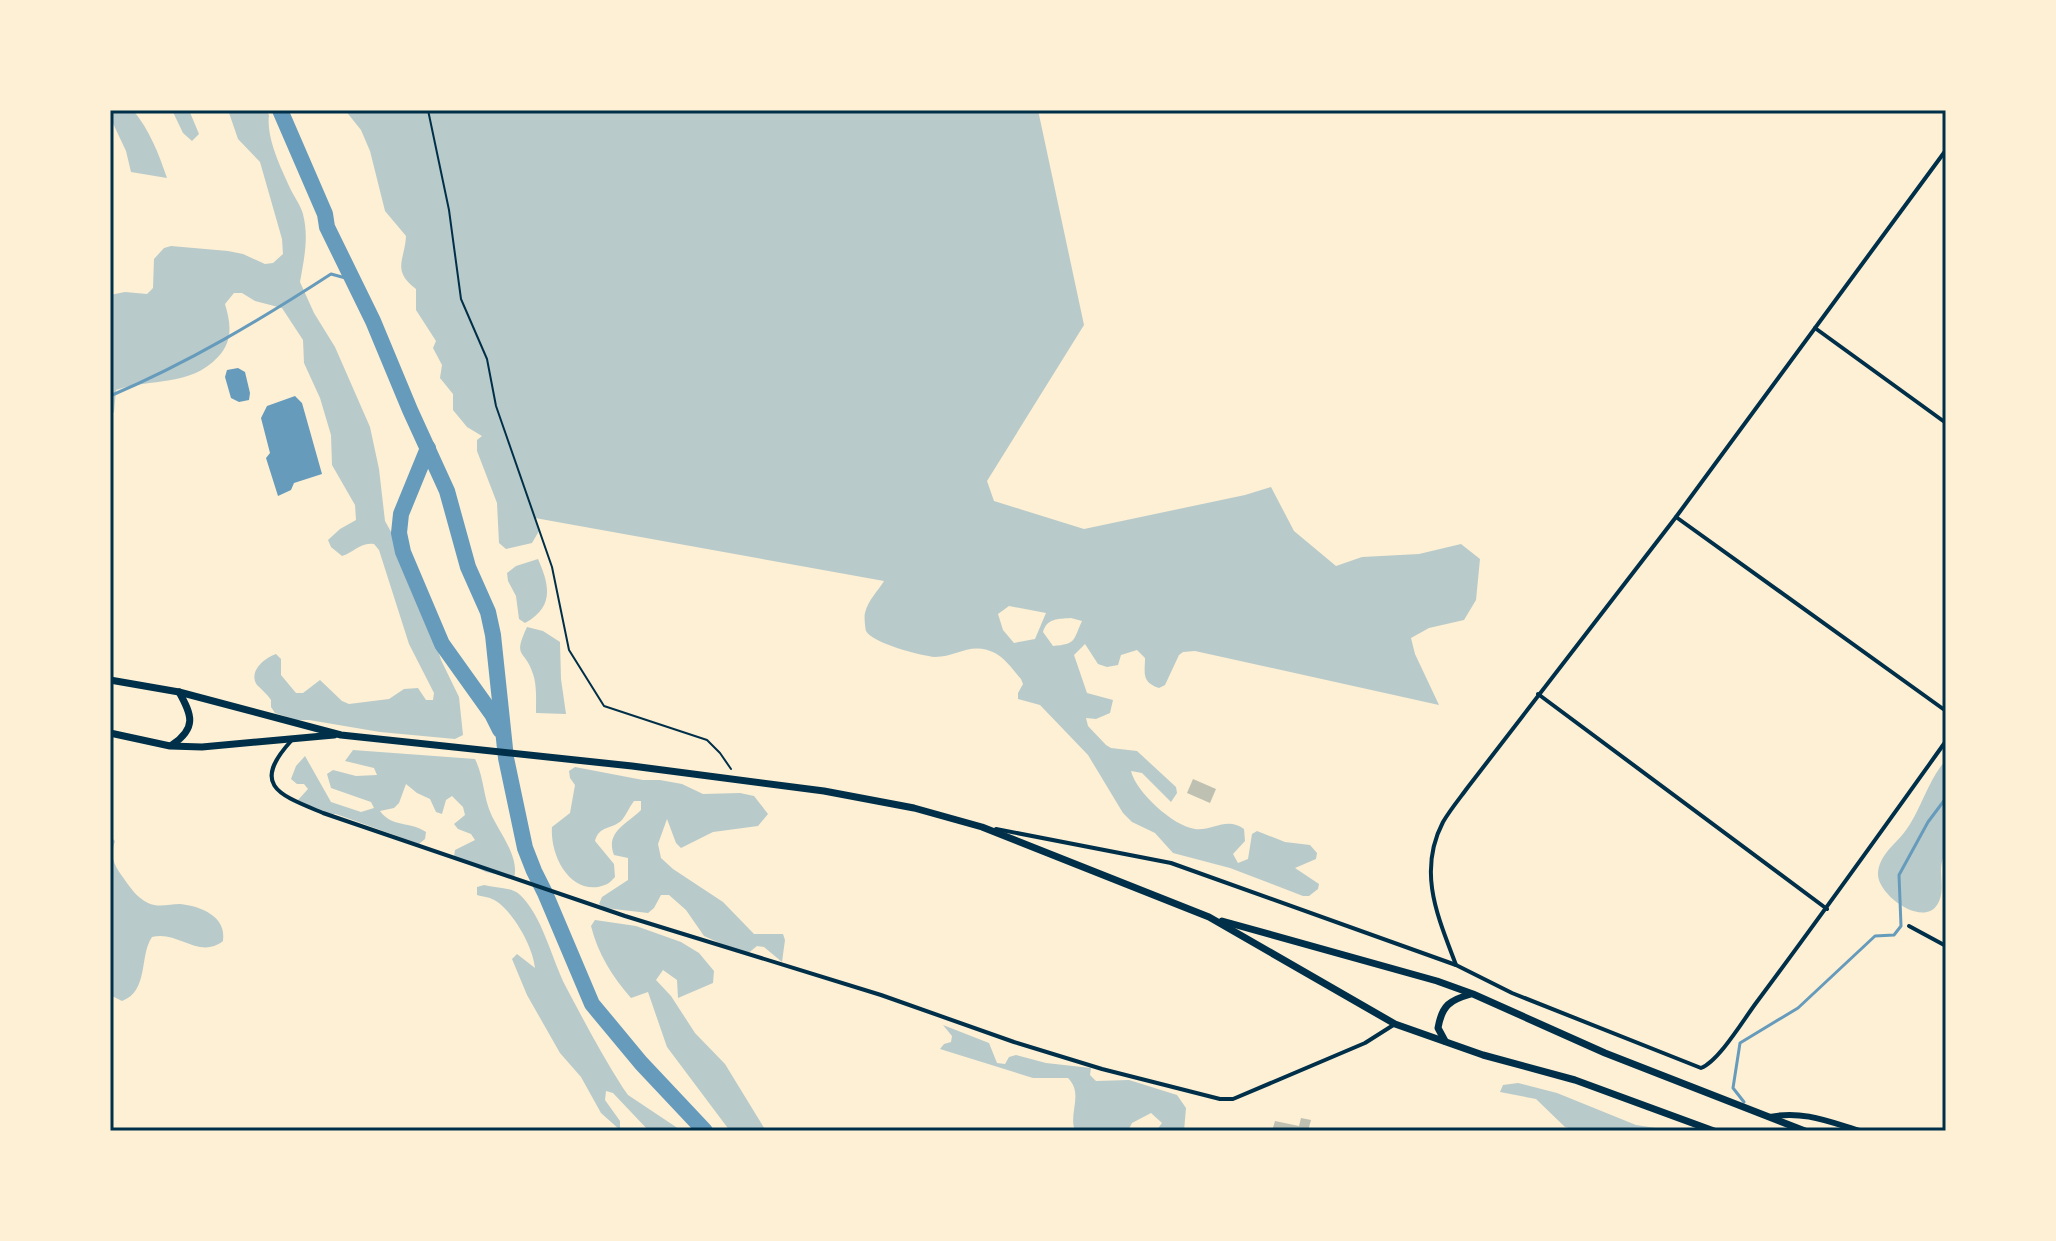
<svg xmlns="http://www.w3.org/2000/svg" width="2056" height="1241" viewBox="0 0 2056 1241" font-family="'DM Sans',sans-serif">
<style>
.green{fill:#b9caca;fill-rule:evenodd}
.water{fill:#669bbc}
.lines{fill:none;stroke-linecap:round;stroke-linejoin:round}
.stream{stroke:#669bbc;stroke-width:3}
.river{stroke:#669bbc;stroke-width:16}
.building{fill:#bec0b2}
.path{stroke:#003049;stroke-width:2}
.minor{stroke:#003049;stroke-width:4}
.secondary{stroke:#003049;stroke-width:6}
.primary{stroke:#003049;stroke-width:7}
.neatline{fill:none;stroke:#003049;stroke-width:3}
</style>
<rect width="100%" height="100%" fill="#fdf0d5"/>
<g class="green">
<path d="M110,110H133C150,131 158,152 167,178L131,172L126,151L110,117Z"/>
<path d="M172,110H189L199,134L192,141L183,133Z"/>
<path d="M228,110H266L269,115C266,139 282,170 292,192C296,199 301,207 303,214C309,238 304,259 300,282L314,313L335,347L370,427L379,469L385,521L400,548L424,606L441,660L459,697L463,735L455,739L380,732L309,720H296L275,713L271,707V700C267,694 262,690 257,685C248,672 264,658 276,654L281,659V675L296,693H303L320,680L342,701L349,704L389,699L404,689L418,688L426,700H433L434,693L409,644L379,550L374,544C360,542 355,552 342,556L331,547L328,540L340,529L356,520L355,505L332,465L331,435L320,398L304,363L303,340L282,308L255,301L242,293H234L225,304C231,324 233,341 218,357C190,387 151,378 116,390L114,412L110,416V295L125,292L147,294L153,288L154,259L164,248L171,246L228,251L243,254L265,264L273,263L283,254L282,239L260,162L238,139Z"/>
<path d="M345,110H1038L1084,325L987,481L994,501L1084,529L1245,495L1271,487L1294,531L1336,566L1362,557L1419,554L1461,544L1480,559L1476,600L1464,620L1429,628L1411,638L1415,654L1439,705L1195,651L1183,652L1179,655L1165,685L1159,688C1141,682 1145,673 1145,658L1137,650L1121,655L1118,665L1107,667L1098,664L1085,644L1074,655L1087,693L1113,700L1110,713L1096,719L1086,718L1088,726L1106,745L1111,748L1137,751L1176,787L1177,793L1171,802L1142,773L1131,771C1136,792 1173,826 1195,829C1213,831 1227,816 1244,829L1245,841L1233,854L1238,863L1248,859L1252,834L1257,831L1285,842L1310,845L1317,853L1316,859L1295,868L1319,884L1318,889L1309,896H1303L1230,868L1173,853L1155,833L1132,822L1123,813L1088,755L1040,705L1018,699V693L1023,684L1021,679C1014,671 1005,658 995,653C971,641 957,657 935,657C922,656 872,643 866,631C865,627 864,616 865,613C868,600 878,591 884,581L535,518L539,531L532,543L506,549L499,543L497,503L477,451V440L482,436L467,427L453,410V394L440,378L442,365L433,348L436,341L416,310V289C391,270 405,260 406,236L385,211L370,151L361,130ZM1009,606L1046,613L1035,639L1014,643L1003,630L998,614ZM1071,618L1082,621C1073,640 1077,644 1053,646L1043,632C1047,618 1058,619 1071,618Z"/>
<path d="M538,559C550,586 554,607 525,623L519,619L516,596L508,581L507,573L516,566Z"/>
<path d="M527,627L543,631L560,642L561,679L566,714L536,713C536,701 537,685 533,674C525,648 512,659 527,627Z"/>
<path d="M353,750L475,759C484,777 483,796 491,814C499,832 520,857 514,878L486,872L454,857L455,850L475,840L471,834L458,829L454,824L465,815L463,807L452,796L446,800L442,814L436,812L430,799L417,793L406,784L399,803L394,808L380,811C392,828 411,821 426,832L425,839L419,844L336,814H326L298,800L308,789L304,784H297L291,779L296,766L305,756L331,802L361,812L374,808L371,802L331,788L327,774L333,770L356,776L377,775L374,768L345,761Z"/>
<path d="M1946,760C1946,788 1950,819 1946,846C1945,854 1941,861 1941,870C1941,881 1944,895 1937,905C1923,927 1879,896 1878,875C1878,857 1893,846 1903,834C1921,812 1927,781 1946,760Z"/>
<path d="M575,767L643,780H660L682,784L703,794L740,793L754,796L768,814L758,826L713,832L681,848L676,843L667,819L658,844L661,858L673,869L723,902L754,934H783L785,940L782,962L764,947L757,946L746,955L704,936L686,910L669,895H661L654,908L648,913L605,908L599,904L602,897L628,880V858L614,855C605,832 627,824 641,810V801H634C629,807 627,814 622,820C612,830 599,825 595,841L614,864L615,877C609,884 606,885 598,887C567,891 550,853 552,827L570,813L575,785L570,778L569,771Z"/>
<path d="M110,836L115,841C110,856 113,863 122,876C129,886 137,898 148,903C159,908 169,904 180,904C200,906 227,916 223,941C199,960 178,930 152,937C139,956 149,991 122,1001L110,995Z"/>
<path d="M484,885C495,888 511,887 519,894C542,914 552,960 566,987C584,1021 602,1055 623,1088L628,1095L682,1131H649L613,1093L606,1091L605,1100L620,1121V1130L601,1113L581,1077L560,1053L527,995L512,959L517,954L535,968C533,947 514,913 496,901C490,897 484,897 477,895V887Z"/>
<path d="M595,920L636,926L681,942L699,953L714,971L713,983L678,998L677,980L663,970L656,980L671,996L695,1033L725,1064L766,1131H730L667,1047L648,992L631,998C612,976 598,954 591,926Z"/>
<path d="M943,1025L989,1043L997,1063L1005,1064L1009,1057L1016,1055L1046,1063L1091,1068L1090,1075L1096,1081L1129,1080L1177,1095L1186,1108L1184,1131H1156L1162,1123L1151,1113L1132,1123L1128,1131H1075C1068,1113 1084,1094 1068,1078H1033L940,1049L944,1044L951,1042L952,1036Z"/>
<path d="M1518,1083L1557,1093L1636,1125L1675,1131L1572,1129L1565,1127L1536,1099L1500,1092L1503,1085Z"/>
</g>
<g class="water">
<path d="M238,368L245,372L250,393L249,400L239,402L231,398L225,377L227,370Z"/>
<path d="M295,396L302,403L322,474L294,483L291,490L278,496L266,458L270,453L261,418L267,406Z"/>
</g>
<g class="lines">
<g class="stream">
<path d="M110,396C188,363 260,320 331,274L353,280"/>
<path d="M1744,1102L1733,1088L1740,1043L1798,1008L1875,936L1894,935L1901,926L1899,875L1928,822L1946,798"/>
</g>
<g class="river">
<path d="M280,110L325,214L327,227L373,321L410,410L447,491L468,567L488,612L493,635L506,758L525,848L534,871L545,893L592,1004L641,1063L705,1131"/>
<path d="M428,448L401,514L399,533L403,552L442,644L492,714L500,730"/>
</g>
</g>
<g class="building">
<path d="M1193,779L1216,789L1210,803L1187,793Z"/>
<path d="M1301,1118L1311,1120L1308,1131H1272L1275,1121L1299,1126Z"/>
</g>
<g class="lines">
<path class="path" d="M428,110L449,210L461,299L487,359L496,406L552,567L569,650L604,706L707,740L720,753L731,769"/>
<g class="minor">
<path d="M1815,328L1946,423"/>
<path d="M1676,517L1946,711"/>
<path d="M1538,694L1827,909"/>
<path d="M291,741C250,786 280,795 323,813L625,916L881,995L1014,1042L1102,1069L1220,1099H1233L1365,1043L1395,1024"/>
<path d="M996,829L1171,863L1456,965L1512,993L1701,1068C1719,1061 1744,1019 1756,1003C1821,916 1883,829 1946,741"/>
<path d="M1909,926L1946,946"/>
<path d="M1456,965C1438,917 1417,872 1443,822C1450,810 1460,798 1468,787L1676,517L1946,150"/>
</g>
<path class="secondary" d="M1770,1117C1802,1110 1830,1122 1860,1131"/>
<g class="primary">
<path d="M110,680L179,692L341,735L632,766L824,791L914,808L982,827L1209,917L1395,1024L1483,1055L1575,1080L1714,1131"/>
<path d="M110,733L170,746L202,747L334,735"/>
<path d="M172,745C197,728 192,715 179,692"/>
<path d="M1222,921L1437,981L1473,994L1605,1053L1805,1131"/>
<path d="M1445,1041L1438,1028C1442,1005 1450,1000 1471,994"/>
</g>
</g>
<rect width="2056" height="1241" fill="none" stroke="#fdf0d5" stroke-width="224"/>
<rect x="112" y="112" width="1832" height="1017" class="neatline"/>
</svg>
